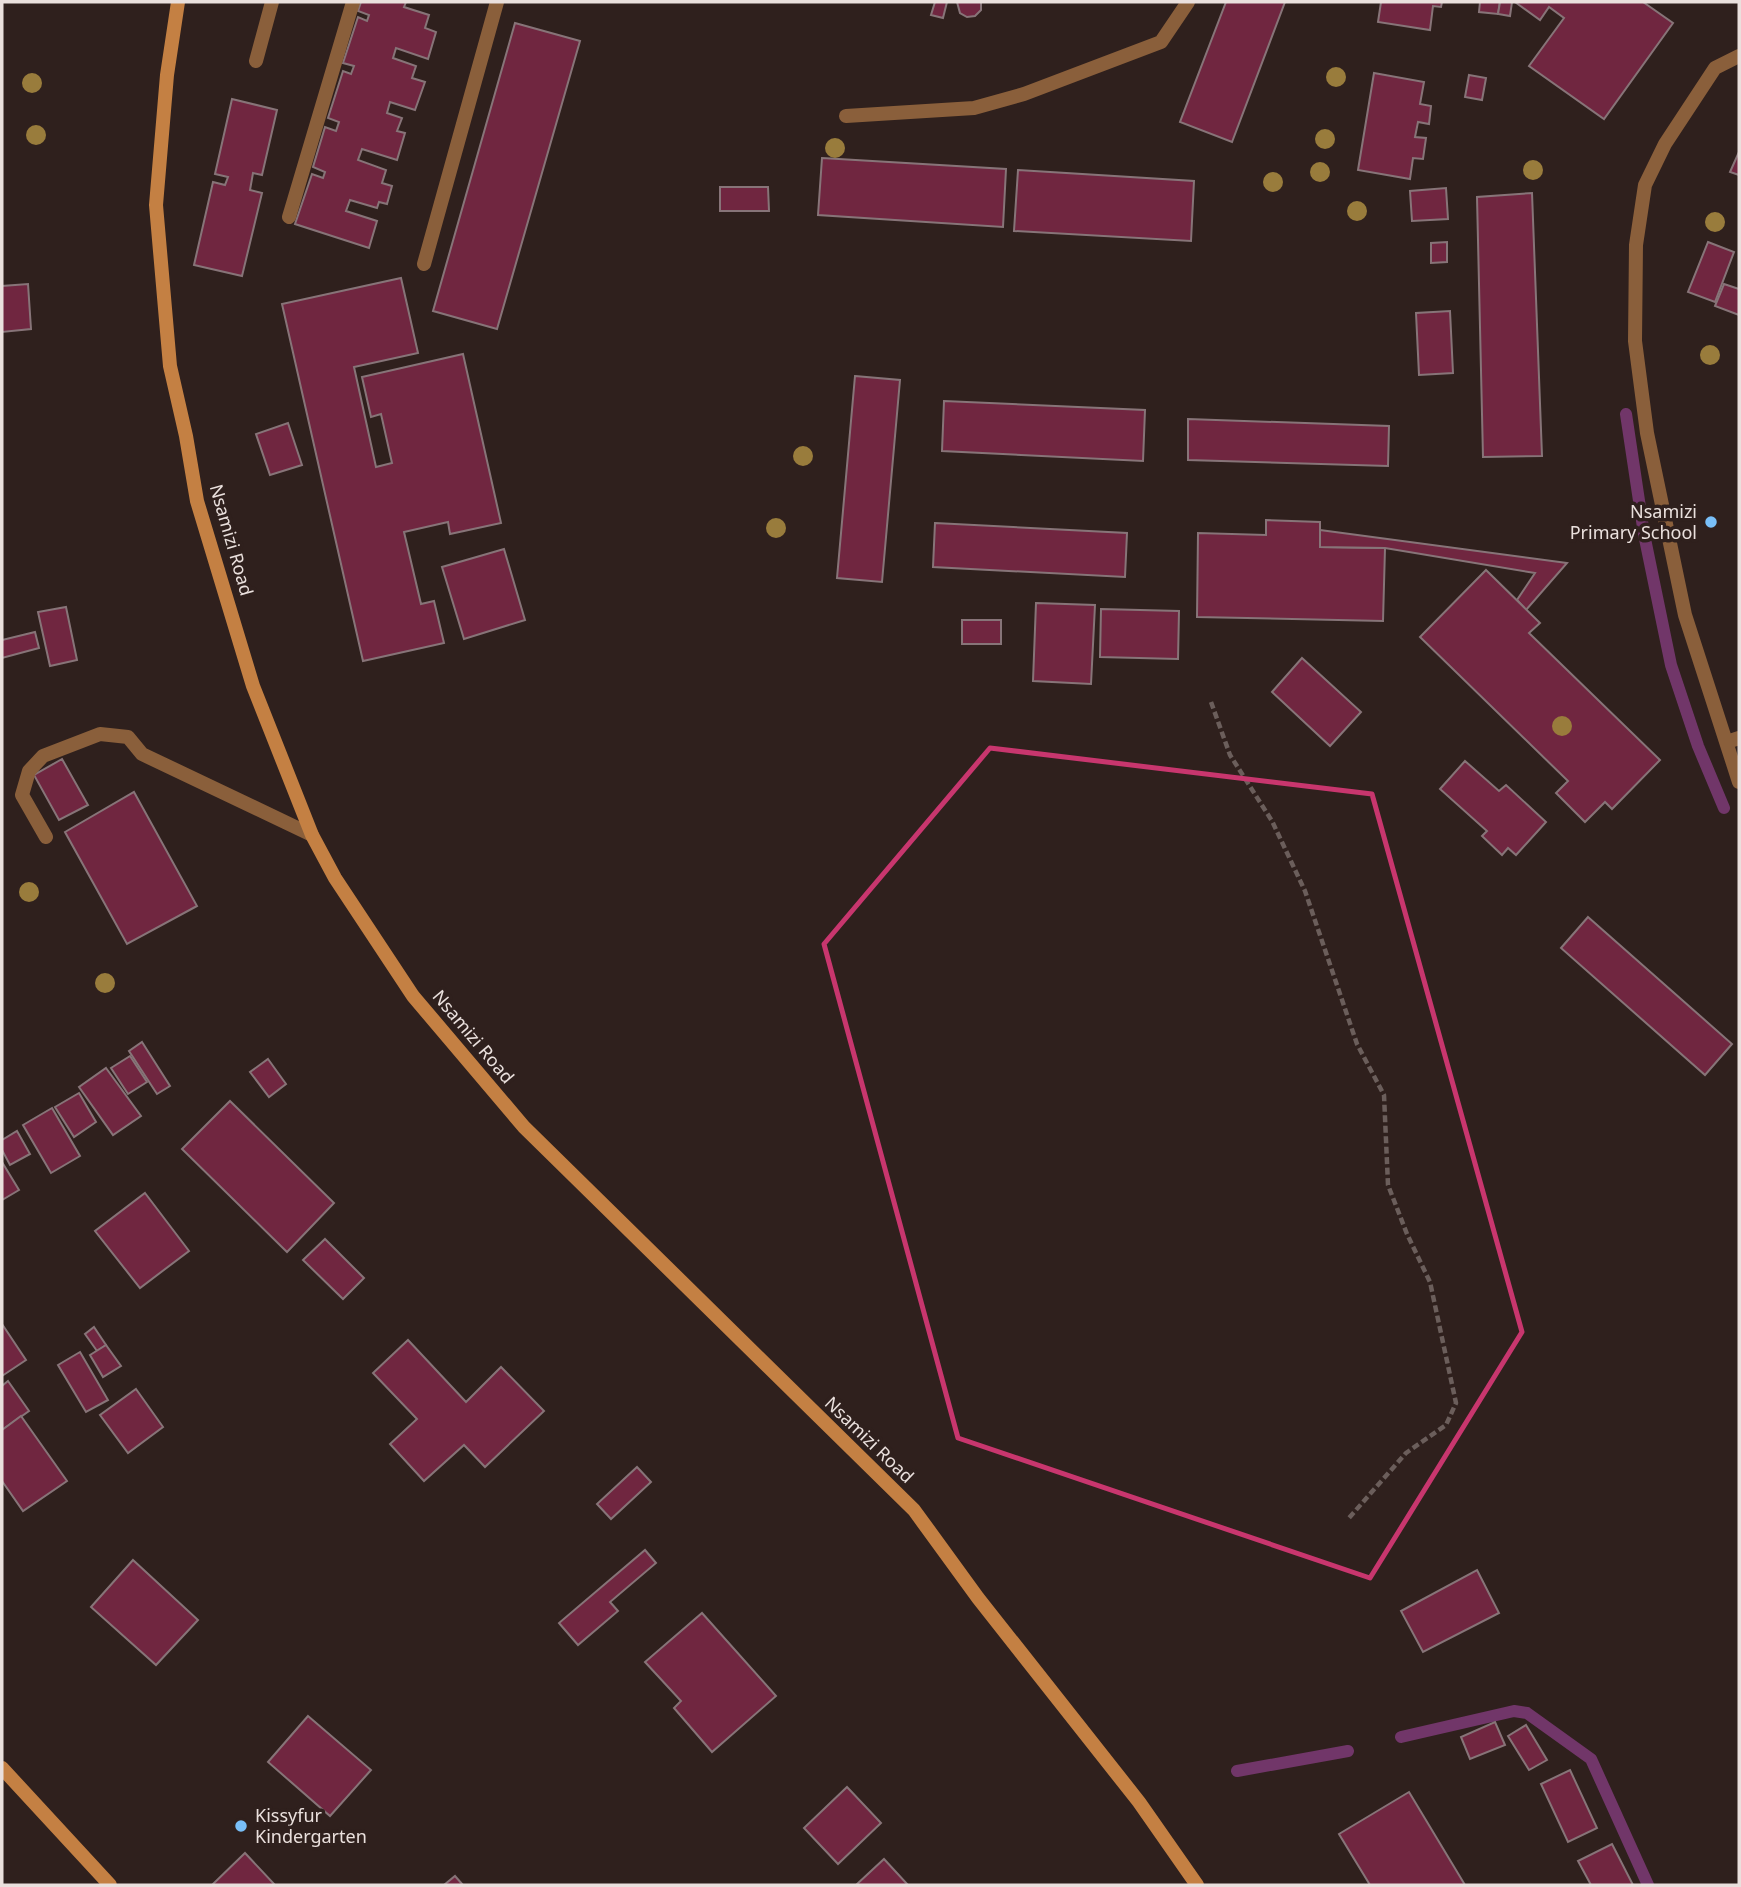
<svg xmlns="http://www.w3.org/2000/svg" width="1741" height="1887" viewBox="0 0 1741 1887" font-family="'Noto Sans',sans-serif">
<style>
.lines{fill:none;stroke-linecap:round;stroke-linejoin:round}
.stream{stroke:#713669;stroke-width:12}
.building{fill:#702640;stroke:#877478;stroke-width:2}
.path{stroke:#6b5e5b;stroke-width:4.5;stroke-dasharray:7 3.5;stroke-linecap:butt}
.lane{stroke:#8a5f3b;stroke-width:14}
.street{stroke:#8a5f3b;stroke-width:14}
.secondary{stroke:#c48043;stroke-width:14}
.tree{fill:#997c3c}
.marked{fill:none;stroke:#c8366e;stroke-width:5;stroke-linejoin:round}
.poi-dot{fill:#79bff8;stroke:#2f201d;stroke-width:2.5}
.labels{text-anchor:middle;stroke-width:7;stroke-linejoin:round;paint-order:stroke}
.poi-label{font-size:18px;fill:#eae0dd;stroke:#2f201d;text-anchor:end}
.street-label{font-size:18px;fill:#eae0dd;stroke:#2f201d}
</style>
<rect width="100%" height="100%" fill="#2f201d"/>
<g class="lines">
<g class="stream">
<path d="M1626,414L1644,534L1671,665L1698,746L1724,808"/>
<path d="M1401,1737L1514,1711L1527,1713L1591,1759L1648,1885"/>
<path d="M1237,1771L1348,1751"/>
</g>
</g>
<g class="building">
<path d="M361,2H406L404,7L429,15L425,28L436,32L428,59L396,48L393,58L416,66L412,78L425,82L415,110L390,102L387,113L402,118L397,131L405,133L397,160L362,149L358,160L386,170L382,183L392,186L387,204L379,202L377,208L350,200L346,211L377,221L369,248L295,224L312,174L323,178L325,172L313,167L325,127L336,131L339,122L328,118L343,71L351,74L354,66L343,63L358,17L367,21L369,15L358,11Z"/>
<path d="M935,2H947L943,18L931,15Z"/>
<path d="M957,2H981V10L975,16L967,17L960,13Z"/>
<path d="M1226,2H1285L1232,142L1180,122Z"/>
<path d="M1381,2H1442L1441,7L1433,6L1430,30L1378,22Z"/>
<path d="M1480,2H1500L1498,14L1479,12Z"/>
<path d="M1500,2H1512L1510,16L1498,14Z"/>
<path d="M1515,2H1643L1673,23L1604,119L1529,66L1564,18L1549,7L1540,20Z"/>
<path d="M515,23L580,41L497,329L433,311Z"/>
<path d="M1374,73L1424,82L1420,104L1431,106L1429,124L1418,122L1415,137L1426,138L1423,159L1413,158L1410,179L1358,170Z"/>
<path d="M1469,75L1486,78L1482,100L1465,97Z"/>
<path d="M232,99L277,110L262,175L253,173L250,190L262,193L242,276L194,265L213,182L225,185L228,177L215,174Z"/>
<path d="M1739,152V175L1730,172Z"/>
<path d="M822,158L1006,169L1003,227L818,215Z"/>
<path d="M1018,170L1194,181L1191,241L1014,231Z"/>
<path d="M720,187H768L769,211H720Z"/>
<path d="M1446,188L1448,219L1412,221L1410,191Z"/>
<path d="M1532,193L1542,456L1483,457L1477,197Z"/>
<path d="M1447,242V262L1431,263V243Z"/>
<path d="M1708,242L1734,252L1715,302L1688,292Z"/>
<path d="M401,278L418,353L354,367L376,467L392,463L381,414L371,417L362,377L463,354L501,523L450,534L448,522L404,532L421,604L434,601L444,643L363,661L282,304Z"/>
<path d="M28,284L31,329L2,332V286Z"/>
<path d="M1724,284L1739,289V315L1715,306Z"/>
<path d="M1450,311L1453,373L1419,375L1416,313Z"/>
<path d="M855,376L900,380L882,582L837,578Z"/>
<path d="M944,401L1145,410L1143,461L942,451Z"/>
<path d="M1188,419L1389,426L1388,466L1188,460Z"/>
<path d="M288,423L302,465L270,475L256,434Z"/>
<path d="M1266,520L1320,522V547L1385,548L1383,621L1197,617L1198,533L1266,535Z"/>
<path d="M935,523L1127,533L1125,577L933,567Z"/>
<path d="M1320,530L1567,563L1526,610L1517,600L1535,573L1385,548L1320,547Z"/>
<path d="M504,549L525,620L464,639L442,567Z"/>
<path d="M1486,570L1540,623L1529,633L1660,760L1612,809L1605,802L1585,822L1556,793L1568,781L1420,637Z"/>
<path d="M1036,603L1095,605L1091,684L1033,681Z"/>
<path d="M66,607L77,660L50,666L38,612Z"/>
<path d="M1101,609L1179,611L1178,659L1100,657Z"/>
<rect x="962" y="620" width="39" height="24"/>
<path d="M35,632L39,648L2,658V640Z"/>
<path d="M1302,658L1361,712L1330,746L1272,692Z"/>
<path d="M62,759L88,805L59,820L34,775Z"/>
<path d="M1465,761L1499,791L1506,785L1546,822L1516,855L1508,848L1502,855L1482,836L1487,831L1440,789Z"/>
<path d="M134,792L197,906L127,944L65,832Z"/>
<path d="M1588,917L1732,1044L1705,1075L1561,948Z"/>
<path d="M142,1042L170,1086L157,1094L129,1051Z"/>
<path d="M130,1056L147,1082L128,1094L111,1068Z"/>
<path d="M268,1059L286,1084L269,1097L250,1072Z"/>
<path d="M106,1068L141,1116L113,1135L79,1087Z"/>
<path d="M79,1093L96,1122L74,1137L55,1107Z"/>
<path d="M230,1101L334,1203L287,1252L182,1149Z"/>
<path d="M52,1108L80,1156L51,1173L23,1125Z"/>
<path d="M17,1131L30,1154L10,1165L2,1150V1140Z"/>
<path d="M2,1162L19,1190L2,1200Z"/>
<path d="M145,1193L189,1251L140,1288L95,1231Z"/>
<path d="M325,1239L364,1278L343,1299L303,1260Z"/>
<path d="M2,1324L26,1360L2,1376Z"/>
<path d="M94,1327L106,1345L97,1351L85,1334Z"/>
<path d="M408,1340L466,1402L501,1367L544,1411L485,1467L464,1445L424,1481L390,1444L417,1419L373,1373Z"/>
<path d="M106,1345L121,1366L103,1377L90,1355Z"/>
<path d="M80,1352L108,1400L86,1412L58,1365Z"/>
<path d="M8,1381L29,1411L2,1430V1386Z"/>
<path d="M136,1389L163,1427L128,1453L100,1415Z"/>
<path d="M21,1416L67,1481L23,1511L2,1481V1430Z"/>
<path d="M637,1467L651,1482L611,1519L597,1504Z"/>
<path d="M645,1550L656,1563L610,1602L618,1611L578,1645L559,1623Z"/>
<path d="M133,1560L198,1620L156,1665L91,1607Z"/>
<path d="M1477,1570L1499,1613L1423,1652L1401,1611Z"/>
<path d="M702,1613L776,1696L712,1752L674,1708L681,1701L645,1662Z"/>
<path d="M308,1716L371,1770L330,1816L268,1762Z"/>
<path d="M1495,1722L1505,1745L1470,1759L1461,1737Z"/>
<path d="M1526,1725L1547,1760L1529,1770L1508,1736Z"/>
<path d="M1570,1770L1597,1828L1568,1842L1541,1784Z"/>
<path d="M847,1787L881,1823L838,1864L804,1828Z"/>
<path d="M1409,1792L1465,1885H1370L1339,1834Z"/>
<path d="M1612,1844L1633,1885H1591L1578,1861Z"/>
<path d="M245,1853L275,1885H212Z"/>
<path d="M884,1859L908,1885H856Z"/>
<path d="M455,1876L463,1885H444Z"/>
</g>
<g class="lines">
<path class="path" d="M1211,702L1230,755L1272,821L1305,891L1357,1044L1384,1095L1388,1185L1407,1234L1430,1282L1456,1403L1446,1425L1406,1453L1349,1518"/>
<g class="lane">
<path d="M256,61L272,2"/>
<path d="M846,116L974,108L1024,94L1161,42L1188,2"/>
<path d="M289,217L353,2"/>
<path d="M424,264L497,2"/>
<path d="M1727,742L1739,738"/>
<path d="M46,837L22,795L29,771L43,756L100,734L128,737L142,754L312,835"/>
</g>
<path class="street" d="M1739,56L1715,68L1665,144L1645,185L1636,245L1635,341L1647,433L1685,615L1739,782"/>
<g class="secondary">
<path d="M178,2L167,75L156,205L170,366L186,436L197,501L253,686L312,835L335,878L413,996L524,1127L914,1510L978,1598L1139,1802L1197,1885"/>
<path d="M2,1768L110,1885"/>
</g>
</g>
<g class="tree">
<circle cx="1336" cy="77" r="10"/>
<circle cx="32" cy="83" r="10"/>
<circle cx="36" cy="135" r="10"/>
<circle cx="1325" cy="139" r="10"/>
<circle cx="835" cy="148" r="10"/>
<circle cx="1533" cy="170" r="10"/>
<circle cx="1320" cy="172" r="10"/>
<circle cx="1273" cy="182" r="10"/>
<circle cx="1357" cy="211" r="10"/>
<circle cx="1715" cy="222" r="10"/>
<circle cx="1710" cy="355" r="10"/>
<circle cx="803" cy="456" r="10"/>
<circle cx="776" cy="528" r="10"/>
<circle cx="1562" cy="726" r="10"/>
<circle cx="29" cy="892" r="10"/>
<circle cx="105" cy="983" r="10"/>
</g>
<path class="marked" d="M990,748L1372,794L1522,1332L1370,1578L958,1438L824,944Z"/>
<g class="poi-dot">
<circle cx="1711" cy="522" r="7"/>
<circle cx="241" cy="1826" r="7"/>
</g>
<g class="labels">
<g class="poi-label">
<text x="1697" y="518">Nsamizi<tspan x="1697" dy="21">Primary School</tspan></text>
<text x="255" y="1822" text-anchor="start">Kissyfur<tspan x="255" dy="21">Kindergarten</tspan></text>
</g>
<g class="street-label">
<text transform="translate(231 540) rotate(74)" y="6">Nsamizi Road</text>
<text transform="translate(473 1037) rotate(50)" y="6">Nsamizi Road</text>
<text transform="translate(869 1440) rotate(44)" y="6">Nsamizi Road</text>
</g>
</g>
<rect width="1741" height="1887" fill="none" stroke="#eae0dd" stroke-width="7"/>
</svg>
